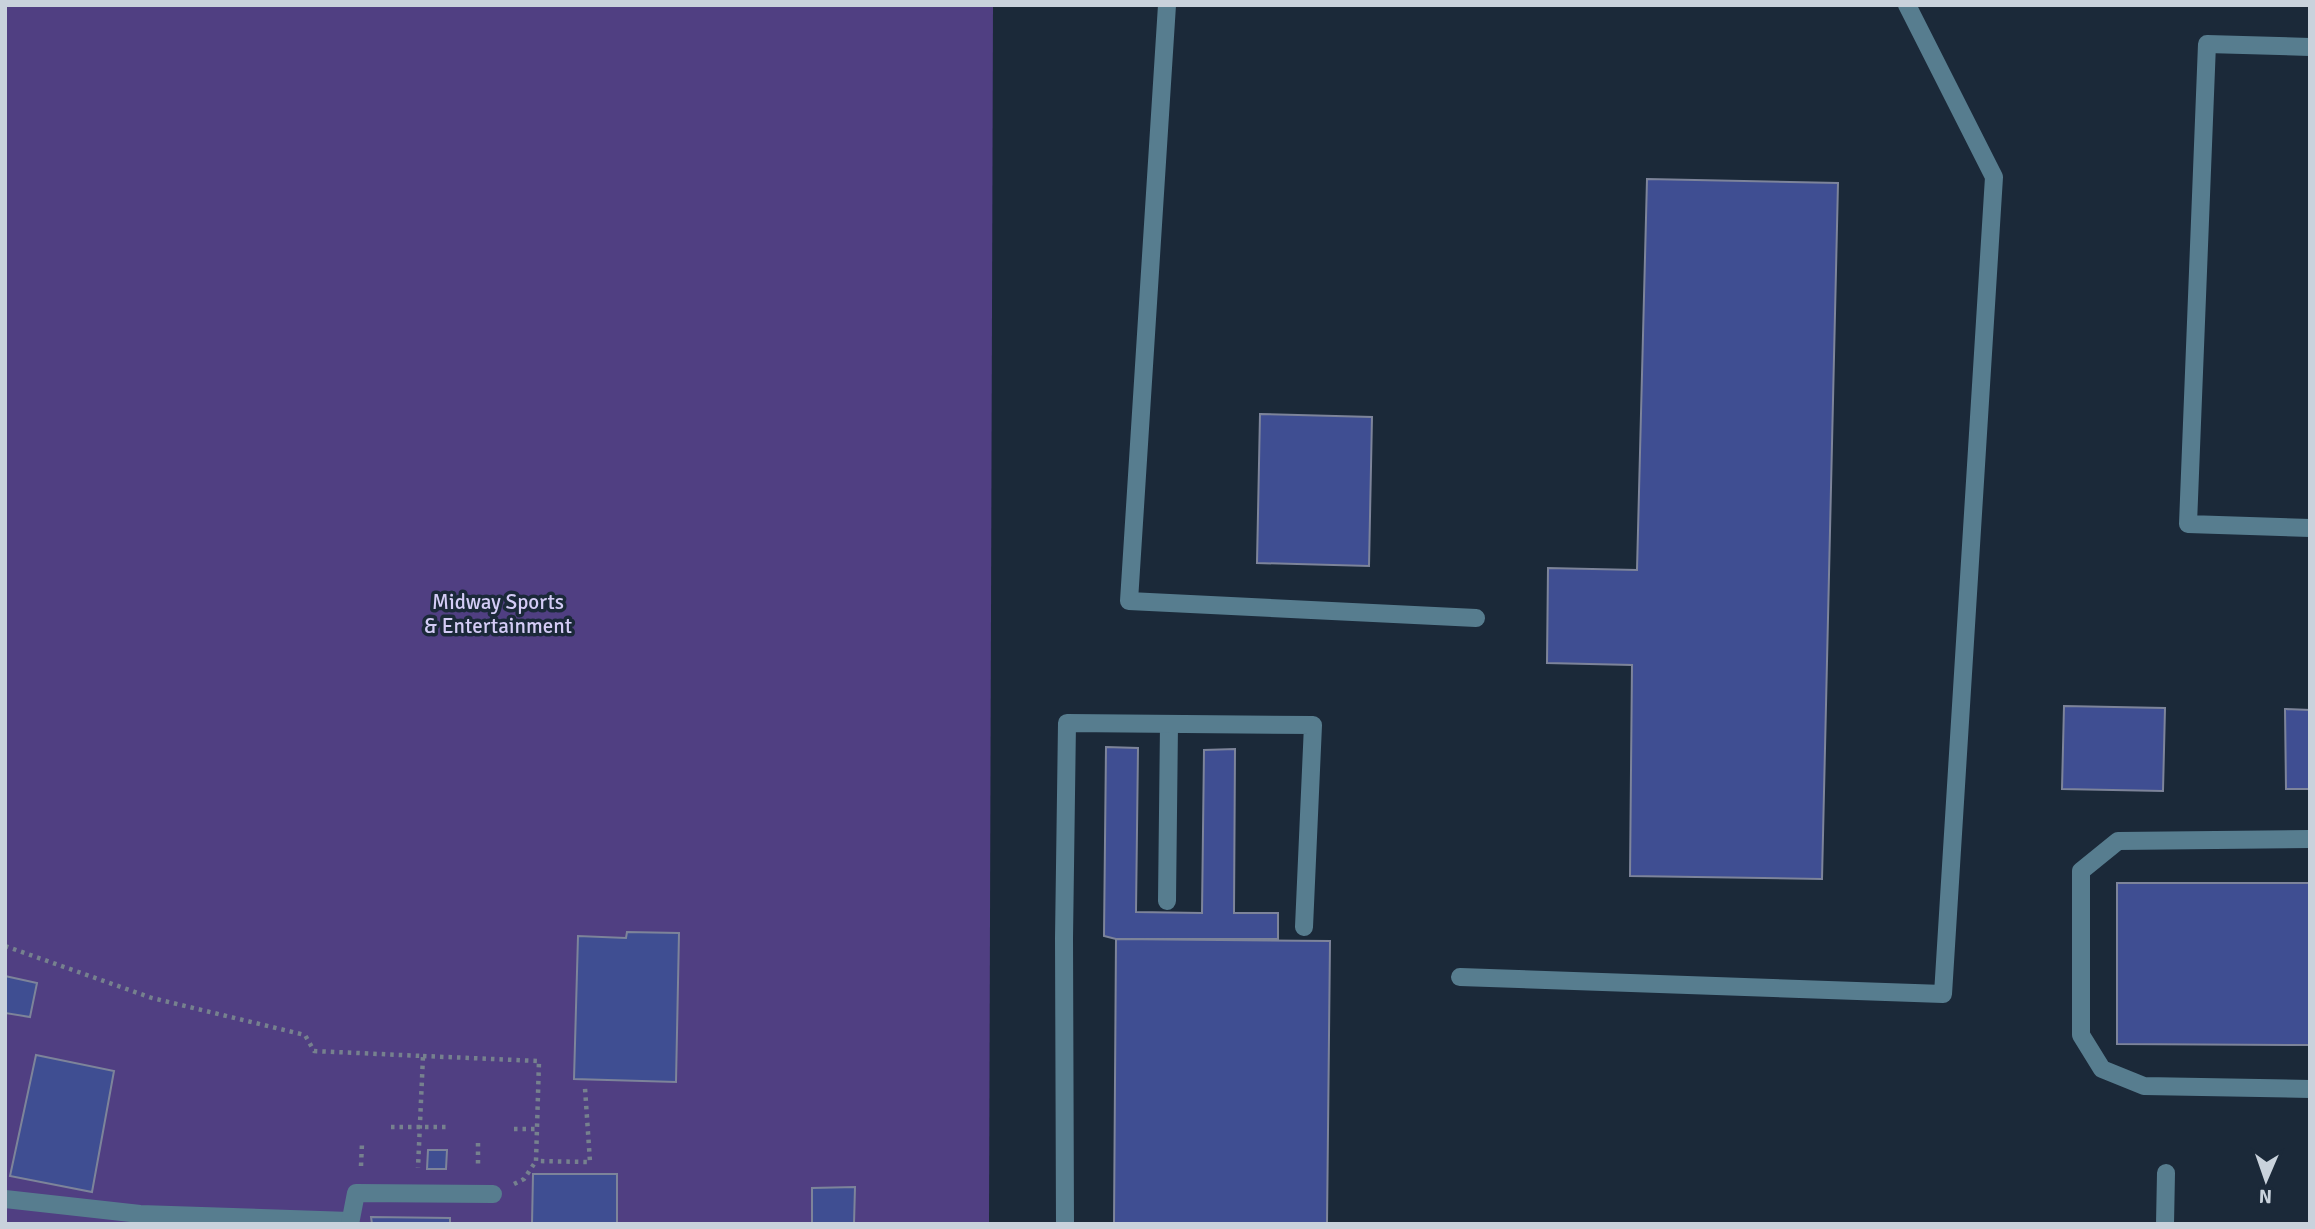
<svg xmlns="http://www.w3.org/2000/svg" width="2315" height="1229" viewBox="0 0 2315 1229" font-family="Signika,sans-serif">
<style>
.green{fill:#503f82}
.building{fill:#3f4e92;stroke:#7d849a;stroke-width:2}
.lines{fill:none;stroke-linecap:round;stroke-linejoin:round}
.path{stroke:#76818e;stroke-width:4.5;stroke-dasharray:3.5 5;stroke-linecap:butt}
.minor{stroke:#577d8f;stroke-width:18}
.labels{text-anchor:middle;stroke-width:7;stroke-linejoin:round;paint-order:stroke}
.park-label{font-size:21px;fill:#d4ccf6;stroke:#1b2939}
</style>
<rect width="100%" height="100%" fill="#1b2939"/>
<path class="green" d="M5,5H993L989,1224H5Z"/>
<g class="building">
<path d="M1647,179L1838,183L1822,879L1630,876L1632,665L1547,663L1548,568L1637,570Z"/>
<path d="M1260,414L1372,417L1369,566L1257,563Z"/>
<path d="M2064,706L2165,708L2163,791L2062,789Z"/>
<path d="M2285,709L2310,710V789H2286Z"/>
<path d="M1106,747L1138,748L1136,912L1202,913L1204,750L1235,749L1234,913H1278V939H1116L1104,936Z"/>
<path d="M2117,883H2310V1045L2117,1044Z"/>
<path d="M627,932L679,933L676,1082L574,1079L578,936L626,938Z"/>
<path d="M1116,939L1330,941L1327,1224H1114Z"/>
<path d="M5,976L37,983L30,1017L5,1013Z"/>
<path d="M36,1055L114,1071L92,1192L10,1176Z"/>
<path d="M428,1150H447L446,1169H427Z"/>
<path d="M533,1174H617V1224H532Z"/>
<path d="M855,1187L854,1224H812V1188Z"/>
<path d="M371,1217L450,1218V1224H372Z"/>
</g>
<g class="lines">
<g class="path">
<path d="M5,946L152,998L305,1035L314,1051L423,1056L418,1168"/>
<path d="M423,1056L539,1061L536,1161L590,1162L585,1088"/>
<path d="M391,1127H448"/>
<path d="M514,1129H537"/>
<path d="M478,1143V1167"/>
<path d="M361,1166L362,1143"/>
<path d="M514,1184L524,1179L536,1161"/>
</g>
<g class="minor">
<path d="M1167,5L1129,601L1476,618"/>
<path d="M2310,47L2207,44L2188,524L2310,528"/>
<path d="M2310,839L2118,841L2081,871V1035L2102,1069L2144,1086L2310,1089"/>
<path d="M1167,901L1169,724"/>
<path d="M1460,977L1943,994L1994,177L1907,5"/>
<path d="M5,1199L140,1214L350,1221"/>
<path d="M350,1224L356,1193L493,1194"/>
<path d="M1065,1224L1064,938L1067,723L1313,725L1304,927"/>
<path d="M2165,1224L2166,1173"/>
</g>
</g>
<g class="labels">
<g class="park-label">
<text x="498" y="609">Midway Sports<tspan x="498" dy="24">&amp; Entertainment</tspan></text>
</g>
</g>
<rect width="2315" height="1229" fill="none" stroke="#c9d2dc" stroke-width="14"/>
<g transform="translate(2266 1180) rotate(182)" stroke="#1b2939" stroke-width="5" paint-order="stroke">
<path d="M0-5L12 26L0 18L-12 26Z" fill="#c9d2dc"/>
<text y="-10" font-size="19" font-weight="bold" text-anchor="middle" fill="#c9d2dc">N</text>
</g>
</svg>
